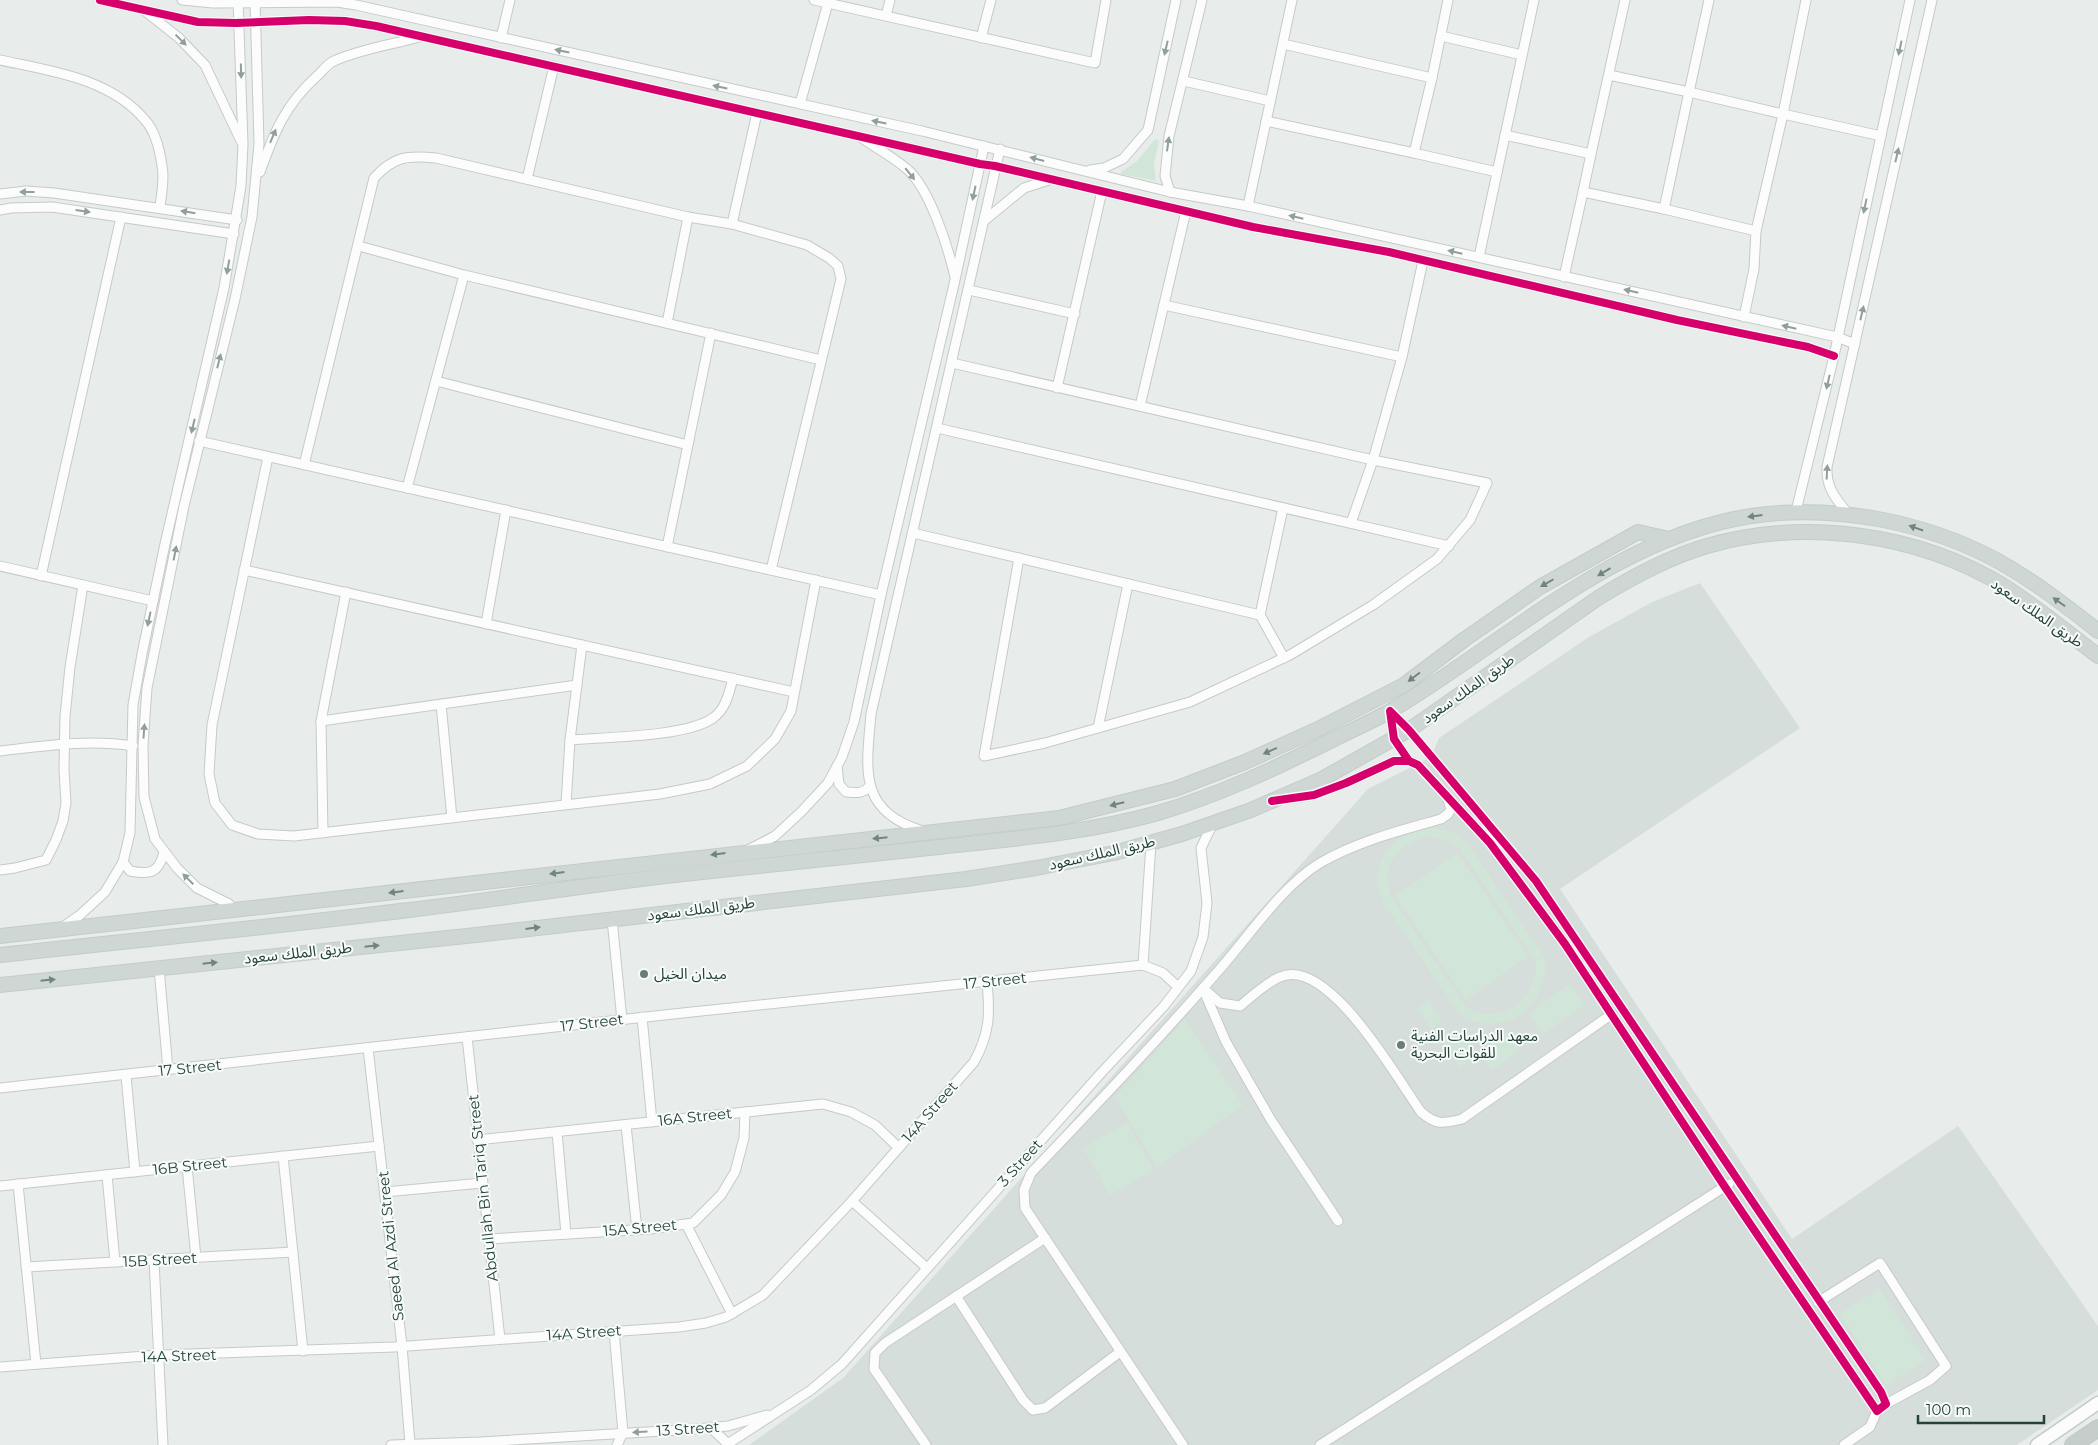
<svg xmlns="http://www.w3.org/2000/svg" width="2098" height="1445" viewBox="0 0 2098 1445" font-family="Montserrat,'Noto Sans Arabic',sans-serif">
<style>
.built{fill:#d6dedb}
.green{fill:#d1e6d8;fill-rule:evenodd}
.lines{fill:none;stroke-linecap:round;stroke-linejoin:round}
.minor-casing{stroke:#c5cac8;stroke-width:11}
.secondary-casing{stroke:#c3cbc8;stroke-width:15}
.primary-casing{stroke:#c3ccc9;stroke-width:16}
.trunk-casing{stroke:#c3ccc9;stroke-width:18}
.minor{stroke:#fcfcfc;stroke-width:9}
.secondary{stroke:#fcfcfc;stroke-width:12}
.primary{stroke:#cfd7d5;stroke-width:14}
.trunk{stroke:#c6cecc;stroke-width:15}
.cycleway-casing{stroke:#f7fbf9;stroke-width:11}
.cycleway{stroke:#d6006c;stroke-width:8}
.oneway{fill:#909f9b}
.oneway2{fill:#718580}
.poi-dot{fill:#697e78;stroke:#f7fbf9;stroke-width:2}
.labels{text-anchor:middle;stroke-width:4;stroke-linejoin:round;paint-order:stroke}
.street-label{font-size:15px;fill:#24423a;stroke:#f7fbf9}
.poi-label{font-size:15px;fill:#24423a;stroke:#f7fbf9;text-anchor:start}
</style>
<rect width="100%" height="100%" fill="#e8edeb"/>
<path class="built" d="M1700,583L1800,728L1560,889L1792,1239L1958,1126L2098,1326V1390L2017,1445H749L843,1378L1368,789L1431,757L1439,738L1589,637L1652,602Z"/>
<g class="green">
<path d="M1155,139L1159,141L1154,164L1156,181L1121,174V172L1137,161Z"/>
<path d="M1429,827L1455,833L1467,843L1545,958C1549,1007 1503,1041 1460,1014L1383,902C1367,863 1392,835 1429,827ZM1429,836L1450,841L1460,849L1536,961C1539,1000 1501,1028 1466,1007L1391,897C1378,866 1399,843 1429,836Z"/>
<path d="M1457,853L1528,956L1466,1000L1395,896Z"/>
<path d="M1570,984L1584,1005L1543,1034L1529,1013Z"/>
<path d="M1428,1001L1442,1022L1432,1029L1417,1009Z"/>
<path d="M1185,1019L1243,1105L1157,1167L1115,1097Z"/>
<path d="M1456,1028L1476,1055L1460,1067L1440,1040Z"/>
<path d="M1507,1032L1520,1050L1492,1070L1479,1052Z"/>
<path d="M1127,1123L1153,1170L1110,1195L1083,1148Z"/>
<path d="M1879,1289L1925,1360L1886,1385L1840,1314Z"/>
</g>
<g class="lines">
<defs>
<g id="minor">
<path d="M100,0L198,22L236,23L309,20L345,21L376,26L980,164L995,166L1253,227L1389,252L1677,320L1808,347L1834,356"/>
<path d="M182,0L213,3L337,2L356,5L922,131L1170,192L1248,206L1837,337L1855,344"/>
<path d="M814,0L1095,63L1106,0"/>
<path d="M1806,0L1783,114L1881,136"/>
<path d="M145,11L179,38L205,65L241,141"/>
<path d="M886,16L890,0"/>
<path d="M1441,36L1522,55"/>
<path d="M501,38L510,0"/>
<path d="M981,38L991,0"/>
<path d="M1283,44L1432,78L1414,153L1497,172"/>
<path d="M0,60C50,71 110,78 145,120C155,131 160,151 162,166C165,179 161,195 160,208"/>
<path d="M1432,78L1448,0"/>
<path d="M1184,81L1270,101"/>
<path d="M800,104L828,3"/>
<path d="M1266,121L1414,153"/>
<path d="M1505,135L1591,154L1625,0"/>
<path d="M862,138C876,148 893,157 907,169C930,189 948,247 955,277"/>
<path d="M1591,154L1583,192L1664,209L1689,92L1609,75"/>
<path d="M1090,170L1104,168L1123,159L1148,130L1176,0"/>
<path d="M260,172C274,133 285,105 316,77C322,72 327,64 334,61C361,49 391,45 419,37"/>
<path d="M527,179L554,66"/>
<path d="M1170,192L1165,176L1169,136L1202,0"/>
<path d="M0,194L26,191L54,193L237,220"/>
<path d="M1248,206L1292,0"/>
<path d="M1664,209L1756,231L1783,114L1689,92L1709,0"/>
<path d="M0,210L11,208L52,207L234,234"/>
<path d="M985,220L1024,188L1049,180"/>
<path d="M732,224L757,113"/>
<path d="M359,246L464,275L821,360"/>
<path d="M1479,257L1534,0"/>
<path d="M1564,277L1583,192"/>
<path d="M969,290L1075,314"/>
<path d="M1164,305L1402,357"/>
<path d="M1744,317L1754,269L1756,231"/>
<path d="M667,323L688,217"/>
<path d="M952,363L1373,460L1487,483L1470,520L1437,559L1373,605L1290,655L1190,702L1045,743L984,756L1019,558"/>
<path d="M436,381L688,445"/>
<path d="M1057,388L1102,191"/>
<path d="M1140,406L1186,211"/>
<path d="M937,428L1449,546"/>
<path d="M199,441L881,595"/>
<path d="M268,457L212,725L209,774L215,803L232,825L258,834L294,836L660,794L710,784L747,766L775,739L791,711L816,580"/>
<path d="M304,465L374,178C394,156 408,155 436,158L688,217L732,224L807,245L829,258L838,266L841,279L771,570"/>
<path d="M407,488L464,275"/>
<path d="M1796,511L1834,356L1910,0"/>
<path d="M1848,514C1836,498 1826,489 1827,467L1932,0"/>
<path d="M1351,523L1373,460L1402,357L1423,261"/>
<path d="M913,533L1260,615L1284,658"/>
<path d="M667,547L711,333"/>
<path d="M0,566L153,601"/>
<path d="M244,570L794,692"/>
<path d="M41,576L121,217"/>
<path d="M1260,615L1283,508"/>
<path d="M486,624L506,510"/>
<path d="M441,704L452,818"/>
<path d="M321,721L577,685"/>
<path d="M1098,728L1128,584"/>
<path d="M570,740C605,737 687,737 713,718C726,709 729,693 733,678"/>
<path d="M0,751C44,746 89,739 133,746"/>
<path d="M837,766L839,784L846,792C856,793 863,794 870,786"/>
<path d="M1287,799L1314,795L1346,783L1394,761H1409L1418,765L1490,843L1565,944L1725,1187L1877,1411L1886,1404L1881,1392L1536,881L1409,730L1390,711L1394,739L1409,761"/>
<path d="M566,804L570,740L582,645"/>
<path d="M923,831C858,811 866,771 871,714L1000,149"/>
<path d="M323,833L321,721L346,592"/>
<path d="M748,850L775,836L801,812L828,783L842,757L854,722L881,595L955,280L984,146"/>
<path d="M123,862L130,871C150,875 159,873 164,852"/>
<path d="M0,870L15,868L46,860L56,840L63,821L66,803L64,770L65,716L70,667L83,585"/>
<path d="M229,904L197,888L177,868L155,839L144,797L143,745L147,688L184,506L235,299L252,217L259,144L255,0"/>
<path d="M612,919L622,1020"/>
<path d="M63,927L80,915L105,892L123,862L130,833L133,705L142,654L165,544L224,288L241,186L243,144L238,0"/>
<path d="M1143,965L1151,843"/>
<path d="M159,968L168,1070"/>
<path d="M1203,988L1220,1003L1240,1006C1251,997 1267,982 1280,977C1328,955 1398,1080 1421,1112C1436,1125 1442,1124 1462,1119L1612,1014"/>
<path d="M1204,991L1226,1042L1271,1120L1338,1221"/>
<path d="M642,1017L652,1122"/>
<path d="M467,1037L500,1339"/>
<path d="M368,1048L402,1346L410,1444"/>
<path d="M126,1076L135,1172"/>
<path d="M0,1088L673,1014L1143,965L1163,973L1178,987"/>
<path d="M626,1125L637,1230"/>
<path d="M557,1132L566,1234"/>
<path d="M477,1140L823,1104L851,1112L875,1125L899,1148"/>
<path d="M283,1156L303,1351"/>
<path d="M187,1166L196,1258"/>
<path d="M107,1175L115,1262"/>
<path d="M18,1184L36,1364"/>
<path d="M0,1186L379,1146"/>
<path d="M385,1192L482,1183"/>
<path d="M852,1201L927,1268"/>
<path d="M686,1224L732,1314"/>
<path d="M489,1239L650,1229L693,1223L721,1195L735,1172L744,1138L745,1112"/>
<path d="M154,1260L163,1445"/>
<path d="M26,1267L293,1252"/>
<path d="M956,1296L1023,1400L1033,1410L1045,1408L1120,1352"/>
<path d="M1818,1302L1880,1263L1946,1366L1930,1380L1886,1404"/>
<path d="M614,1331L623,1433L617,1445"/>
<path d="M0,1367L159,1355L394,1347L679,1327L706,1323L726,1317L763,1295L852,1201L974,1062C990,1033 990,1014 987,982"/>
<path d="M710,1427L728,1444"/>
<path d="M391,1445L480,1442L697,1429L728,1426L767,1415"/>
<path d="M726,1445L811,1390L842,1364L1102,1072L1164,1006L1191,971L1203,937L1207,903L1201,848L1213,823"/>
<path d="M926,1445L874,1369L875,1353L885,1343L1045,1238"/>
<path d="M1183,1445L1025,1208L1024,1190L1031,1173C1095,1106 1159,1039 1219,970C1249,936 1282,886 1320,863C1358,841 1399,831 1441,819L1448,814L1451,809L1448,800"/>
<path d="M1320,1445L1729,1184"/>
<path d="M1844,1445L1870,1427L1877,1411"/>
</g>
<path id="secondary" d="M2037,1445L2098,1403"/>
<g id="primary">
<path d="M0,936L1059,818L1175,789L1245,762L1318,729L1404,685L1465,639L1540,587L1638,532L1669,539"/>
<path d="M0,955C136,940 273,927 409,910C501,899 592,884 684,874C769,865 854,856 939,847C1012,839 1087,833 1158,813C1219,795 1276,768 1332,740C1352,730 1373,721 1392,710C1506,642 1615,537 1751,516C1834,504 1924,521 1998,561C2034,581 2066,606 2098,631"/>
<path d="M0,985L476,935L966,879L1036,868L1114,853L1182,834L1251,810L1322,779L1409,730L1598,598C1632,577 1669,557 1707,546C1805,518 1917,533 2004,586C2037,607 2067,632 2098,656"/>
</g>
<path id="trunk" d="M2073,1445L2098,1428"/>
</defs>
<use href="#minor" class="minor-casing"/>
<use href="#secondary" class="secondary-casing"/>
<use href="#primary" class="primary-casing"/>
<use href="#trunk" class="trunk-casing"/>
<use href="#minor" class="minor"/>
<use href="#secondary" class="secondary"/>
<use href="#primary" class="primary"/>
<use href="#trunk" class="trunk"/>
<defs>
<g id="cycleway">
<path d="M100,0L198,22L236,23L309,20L345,21L376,26L980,164L995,166L1253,227L1389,252L1677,320L1808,347L1834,356"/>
<path d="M1272,801L1314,795L1346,783L1394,761H1409L1418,765L1490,843L1565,944L1725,1187L1877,1411L1886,1404L1881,1392L1536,881L1409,730L1390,711L1394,739L1409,761"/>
</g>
</defs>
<use href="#cycleway" class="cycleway-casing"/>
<use href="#cycleway" class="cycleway"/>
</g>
<defs><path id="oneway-solid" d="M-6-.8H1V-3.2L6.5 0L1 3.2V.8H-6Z" transform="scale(1.25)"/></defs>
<g class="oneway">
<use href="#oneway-solid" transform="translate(181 40) rotate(44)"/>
<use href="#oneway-solid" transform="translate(1166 48) rotate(103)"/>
<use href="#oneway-solid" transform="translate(1900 48) rotate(102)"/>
<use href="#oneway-solid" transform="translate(562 51) rotate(-168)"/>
<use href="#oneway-solid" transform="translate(241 71) rotate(89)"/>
<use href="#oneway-solid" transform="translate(720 87) rotate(-168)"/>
<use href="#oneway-solid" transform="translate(879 122) rotate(-168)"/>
<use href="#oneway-solid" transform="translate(273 136) rotate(-67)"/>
<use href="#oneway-solid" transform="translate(1168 144) rotate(-82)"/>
<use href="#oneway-solid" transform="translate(1897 155) rotate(-77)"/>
<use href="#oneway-solid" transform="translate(1037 159) rotate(-165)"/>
<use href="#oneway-solid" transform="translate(910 174) rotate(51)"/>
<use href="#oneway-solid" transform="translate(27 192) rotate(180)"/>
<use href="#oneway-solid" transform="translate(974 193) rotate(102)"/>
<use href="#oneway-solid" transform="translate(1865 206) rotate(102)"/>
<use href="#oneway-solid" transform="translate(83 211) rotate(8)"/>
<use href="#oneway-solid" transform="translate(188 212) rotate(-171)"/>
<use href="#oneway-solid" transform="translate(1296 217) rotate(-167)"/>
<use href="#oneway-solid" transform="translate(1455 252) rotate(-167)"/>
<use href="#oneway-solid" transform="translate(228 267) rotate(100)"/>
<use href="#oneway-solid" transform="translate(1631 291) rotate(-167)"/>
<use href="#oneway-solid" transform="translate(1862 313) rotate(-77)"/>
<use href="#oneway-solid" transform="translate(1789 327) rotate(-167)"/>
<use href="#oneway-solid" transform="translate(219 361) rotate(-76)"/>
<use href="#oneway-solid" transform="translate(1828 382) rotate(103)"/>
<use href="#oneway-solid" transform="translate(193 426) rotate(103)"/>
<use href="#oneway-solid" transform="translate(1827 472) rotate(-87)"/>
<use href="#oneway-solid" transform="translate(175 553) rotate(-79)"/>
<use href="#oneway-solid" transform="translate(149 619) rotate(102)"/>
<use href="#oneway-solid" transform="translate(144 731) rotate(-86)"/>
<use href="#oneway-solid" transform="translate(188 879) rotate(-135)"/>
<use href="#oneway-solid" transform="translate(640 1432) rotate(177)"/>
</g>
<g class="oneway2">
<use href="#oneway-solid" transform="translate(1755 516) rotate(173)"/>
<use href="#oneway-solid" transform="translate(1916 528) rotate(-161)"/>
<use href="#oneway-solid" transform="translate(1604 572) rotate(149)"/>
<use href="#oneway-solid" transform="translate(1547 583) rotate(150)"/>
<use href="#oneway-solid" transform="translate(2059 602) rotate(-145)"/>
<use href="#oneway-solid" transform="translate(1414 677) rotate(143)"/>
<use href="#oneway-solid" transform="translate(1270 751) rotate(156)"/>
<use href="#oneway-solid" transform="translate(1117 804) rotate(166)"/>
<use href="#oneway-solid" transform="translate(880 838) rotate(174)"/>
<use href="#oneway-solid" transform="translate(718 854) rotate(173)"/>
<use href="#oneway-solid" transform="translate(557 873) rotate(173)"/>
<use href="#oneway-solid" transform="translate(396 892) rotate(173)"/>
<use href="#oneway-solid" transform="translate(533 928) rotate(-7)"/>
<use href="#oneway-solid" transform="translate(372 946) rotate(-6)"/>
<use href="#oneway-solid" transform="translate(210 963) rotate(-6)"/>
<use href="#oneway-solid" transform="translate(48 980) rotate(-6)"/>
</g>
<g class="poi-dot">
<circle cx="644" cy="974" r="5"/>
<circle cx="1401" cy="1045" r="5"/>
</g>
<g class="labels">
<g class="street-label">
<text transform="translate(2037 613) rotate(35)" y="5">طريق الملك سعود</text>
<text transform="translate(1468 689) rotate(-35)" y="5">طريق الملك سعود</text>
<text transform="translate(1102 853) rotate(-13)" y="5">طريق الملك سعود</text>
<text transform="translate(701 909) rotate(-7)" y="5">طريق الملك سعود</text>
<text transform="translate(298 953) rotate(-6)" y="5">طريق الملك سعود</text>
<text transform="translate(995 981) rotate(-6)" y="5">17 Street</text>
<text transform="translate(592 1023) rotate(-7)" y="5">17 Street</text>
<text transform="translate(190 1068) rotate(-6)" y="5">17 Street</text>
<text transform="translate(930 1112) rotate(-49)" y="5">14A Street</text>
<text transform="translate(695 1117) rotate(-6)" y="5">16A Street</text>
<text transform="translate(1020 1163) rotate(-48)" y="5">3 Street</text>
<text transform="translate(190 1166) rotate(-6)" y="5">16B Street</text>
<text transform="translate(483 1188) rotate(-96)" y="5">Abdullah Bin Tariq Street</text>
<text transform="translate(640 1228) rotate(-5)" y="5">15A Street</text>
<text transform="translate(391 1246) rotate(-96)" y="5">Saeed Al Azdi Street</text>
<text transform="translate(160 1260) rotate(-3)" y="5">15B Street</text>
<text transform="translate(584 1333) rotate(-4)" y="5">14A Street</text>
<text transform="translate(179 1356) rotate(-2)" y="5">14A Street</text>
<text transform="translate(688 1429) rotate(-4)" y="5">13 Street</text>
</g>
<g class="poi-label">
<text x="654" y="979">ميدان الخيل</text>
<text x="1411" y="1041">معهد الدراسات الفنية<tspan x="1411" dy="17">للقوات البحرية</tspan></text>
</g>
</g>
<path d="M1918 1415v8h126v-8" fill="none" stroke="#24423a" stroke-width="2.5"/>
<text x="1926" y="1415" font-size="15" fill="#24423a" stroke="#f7fbf9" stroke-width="4" paint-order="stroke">100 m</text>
</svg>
